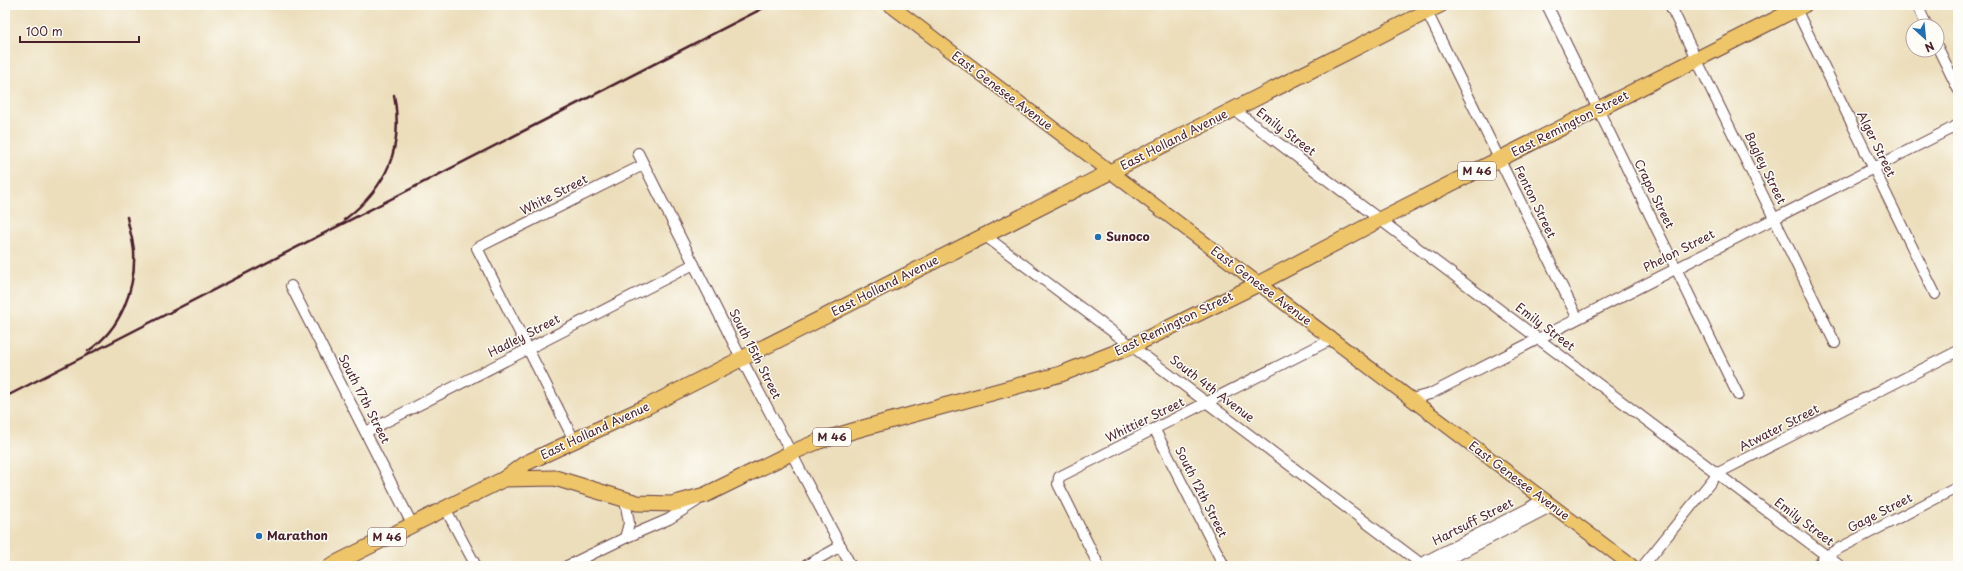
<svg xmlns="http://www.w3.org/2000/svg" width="1963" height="571" viewBox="0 0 1963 571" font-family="'Playpen Sans',sans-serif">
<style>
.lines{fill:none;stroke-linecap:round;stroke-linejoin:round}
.minor-casing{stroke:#623c41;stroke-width:12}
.major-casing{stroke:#623c41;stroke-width:15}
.highway-casing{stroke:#623c41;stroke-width:17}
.minor{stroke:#fff;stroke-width:10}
.major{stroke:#eec569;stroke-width:13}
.highway{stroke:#eec569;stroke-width:15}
.rail{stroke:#4a1f2b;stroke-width:2.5}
.poi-dot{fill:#1f6fb2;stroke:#fdfcf7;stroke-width:1.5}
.labels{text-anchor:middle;stroke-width:3;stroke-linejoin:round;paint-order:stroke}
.shield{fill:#fdfcf7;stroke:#806168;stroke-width:1}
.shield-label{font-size:11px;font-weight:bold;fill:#4a1f2b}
.street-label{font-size:12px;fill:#4a1f2b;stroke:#fdfcf7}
.poi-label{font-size:12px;font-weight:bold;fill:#4a1f2b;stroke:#fdfcf7;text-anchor:start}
</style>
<rect width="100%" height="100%" fill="#fdfcf7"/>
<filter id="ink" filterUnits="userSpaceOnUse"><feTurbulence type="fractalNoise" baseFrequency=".025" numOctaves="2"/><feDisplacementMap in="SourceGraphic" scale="8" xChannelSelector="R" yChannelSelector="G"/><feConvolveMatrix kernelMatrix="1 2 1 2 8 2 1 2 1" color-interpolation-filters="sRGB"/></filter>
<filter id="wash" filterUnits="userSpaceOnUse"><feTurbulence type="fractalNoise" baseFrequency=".012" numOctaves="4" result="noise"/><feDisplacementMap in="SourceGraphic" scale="16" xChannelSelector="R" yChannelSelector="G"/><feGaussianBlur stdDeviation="0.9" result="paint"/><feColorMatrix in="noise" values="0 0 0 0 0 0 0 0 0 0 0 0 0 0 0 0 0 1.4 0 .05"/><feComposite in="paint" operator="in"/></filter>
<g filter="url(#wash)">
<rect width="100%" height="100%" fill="#ecdebb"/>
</g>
<g filter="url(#ink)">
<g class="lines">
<defs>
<g id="minor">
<path d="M1547,5L1738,395"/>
<path d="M1670,5L1835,343"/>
<path d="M1794,5L1935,294"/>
<path d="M1917,5L1927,26"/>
<path d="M1427,12L1577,317"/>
<path d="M1937,46L1958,89"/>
<path d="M1233,109L1840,566"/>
<path d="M638,153L741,358L851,566"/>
<path d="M984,235L1424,566"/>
<path d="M291,286L412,524"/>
<path d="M1411,399L1430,394L1958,125"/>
<path d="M1155,430L1224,566"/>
<path d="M366,432L694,264"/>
<path d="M574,440L477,248L643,165"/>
<path d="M445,508L476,566"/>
<path d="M625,538L629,523L625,500"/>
<path d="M567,566L625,538L669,519L697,501"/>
<path d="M805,566L841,546"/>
<path d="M1099,566L1058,484L1059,477L1332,339"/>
<path d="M1416,566L1529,508L1542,499"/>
<path d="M1436,566L1552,506"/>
<path d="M1643,566L1718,473L1958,351"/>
<path d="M1817,566L1826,556L1836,550L1958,487"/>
</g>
<path id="major" d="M890,5L1632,566"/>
<g id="highway">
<path d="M504,479L555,478L637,503L672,504L705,495L791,453L819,441L863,428L1061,374L1132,346L1258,284L1381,219L1804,5"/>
<path d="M330,566L504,479L524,464L648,406L1440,5"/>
</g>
</defs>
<use href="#minor" class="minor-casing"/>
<use href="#major" class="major-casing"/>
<use href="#highway" class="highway-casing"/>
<use href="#minor" class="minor"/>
<use href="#major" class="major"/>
<use href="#highway" class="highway"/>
<g class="rail">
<path d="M344,220C387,187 404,149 394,95"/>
<path d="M88,351C121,329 136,289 134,251C133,240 129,228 127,217"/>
<path d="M5,397L769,5"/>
</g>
</g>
</g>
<g class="poi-dot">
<circle cx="1098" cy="237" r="4"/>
<circle cx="259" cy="536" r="4"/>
</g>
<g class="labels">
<g class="shield">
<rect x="1458" y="162" width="38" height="18" rx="3"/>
<rect x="813" y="428" width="38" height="18" rx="3"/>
<rect x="368" y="528" width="38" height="18" rx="3"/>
</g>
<g class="shield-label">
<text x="1477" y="175">M 46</text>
<text x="832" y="441">M 46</text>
<text x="387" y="541">M 46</text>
</g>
<g class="street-label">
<text transform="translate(1002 91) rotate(37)" y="4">East Genesee Avenue</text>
<text transform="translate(1570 124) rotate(-27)" y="4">East Remington Street</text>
<text transform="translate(1286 132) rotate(37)" y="4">Emily Street</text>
<text transform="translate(1174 140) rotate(-27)" y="4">East Holland Avenue</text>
<text transform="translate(1876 144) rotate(64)" y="4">Alger Street</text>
<text transform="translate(1765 168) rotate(64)" y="4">Bagley Street</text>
<text transform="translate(1654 194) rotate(64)" y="4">Crapo Street</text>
<text transform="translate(554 195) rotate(-27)" y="4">White Street</text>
<text transform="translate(1535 202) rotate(64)" y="4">Fenton Street</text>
<text transform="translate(1679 251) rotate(-27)" y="4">Phelon Street</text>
<text transform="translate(885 286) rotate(-27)" y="4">East Holland Avenue</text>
<text transform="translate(1261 286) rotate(37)" y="4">East Genesee Avenue</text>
<text transform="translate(1174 324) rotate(-26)" y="4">East Remington Street</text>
<text transform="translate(1545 327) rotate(37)" y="4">Emily Street</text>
<text transform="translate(524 336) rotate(-27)" y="4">Hadley Street</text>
<text transform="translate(755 354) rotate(63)" y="4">South 15th Street</text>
<text transform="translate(1212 389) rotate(37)" y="4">South 4th Avenue</text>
<text transform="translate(364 399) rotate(63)" y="4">South 17th Street</text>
<text transform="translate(1145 420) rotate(-26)" y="4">Whittier Street</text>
<text transform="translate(1779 428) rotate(-27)" y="4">Atwater Street</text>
<text transform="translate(595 431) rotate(-25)" y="4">East Holland Avenue</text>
<text transform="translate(1519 481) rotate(37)" y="4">East Genesee Avenue</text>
<text transform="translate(1201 492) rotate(63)" y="4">South 12th Street</text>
<text transform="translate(1880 513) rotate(-27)" y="4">Gage Street</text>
<text transform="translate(1473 522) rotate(-27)" y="4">Hartsuff Street</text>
<text transform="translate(1804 522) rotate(37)" y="4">Emily Street</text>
</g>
<g class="poi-label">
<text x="1106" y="241">Sunoco</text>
<text x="267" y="540">Marathon</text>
</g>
</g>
<rect width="1963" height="571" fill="none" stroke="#fdfcf7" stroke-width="20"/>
<g transform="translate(1925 38) rotate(153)"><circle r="19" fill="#fdfcf7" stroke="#b5a4a5"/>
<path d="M0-3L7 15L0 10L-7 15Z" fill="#1f6fb2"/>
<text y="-6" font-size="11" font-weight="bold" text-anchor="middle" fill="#4a1f2b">N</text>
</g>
<path d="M20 36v6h119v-6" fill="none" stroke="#4a1f2b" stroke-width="2"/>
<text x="26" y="36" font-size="12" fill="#4a1f2b" stroke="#fdfcf7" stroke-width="3" paint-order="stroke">100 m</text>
</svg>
